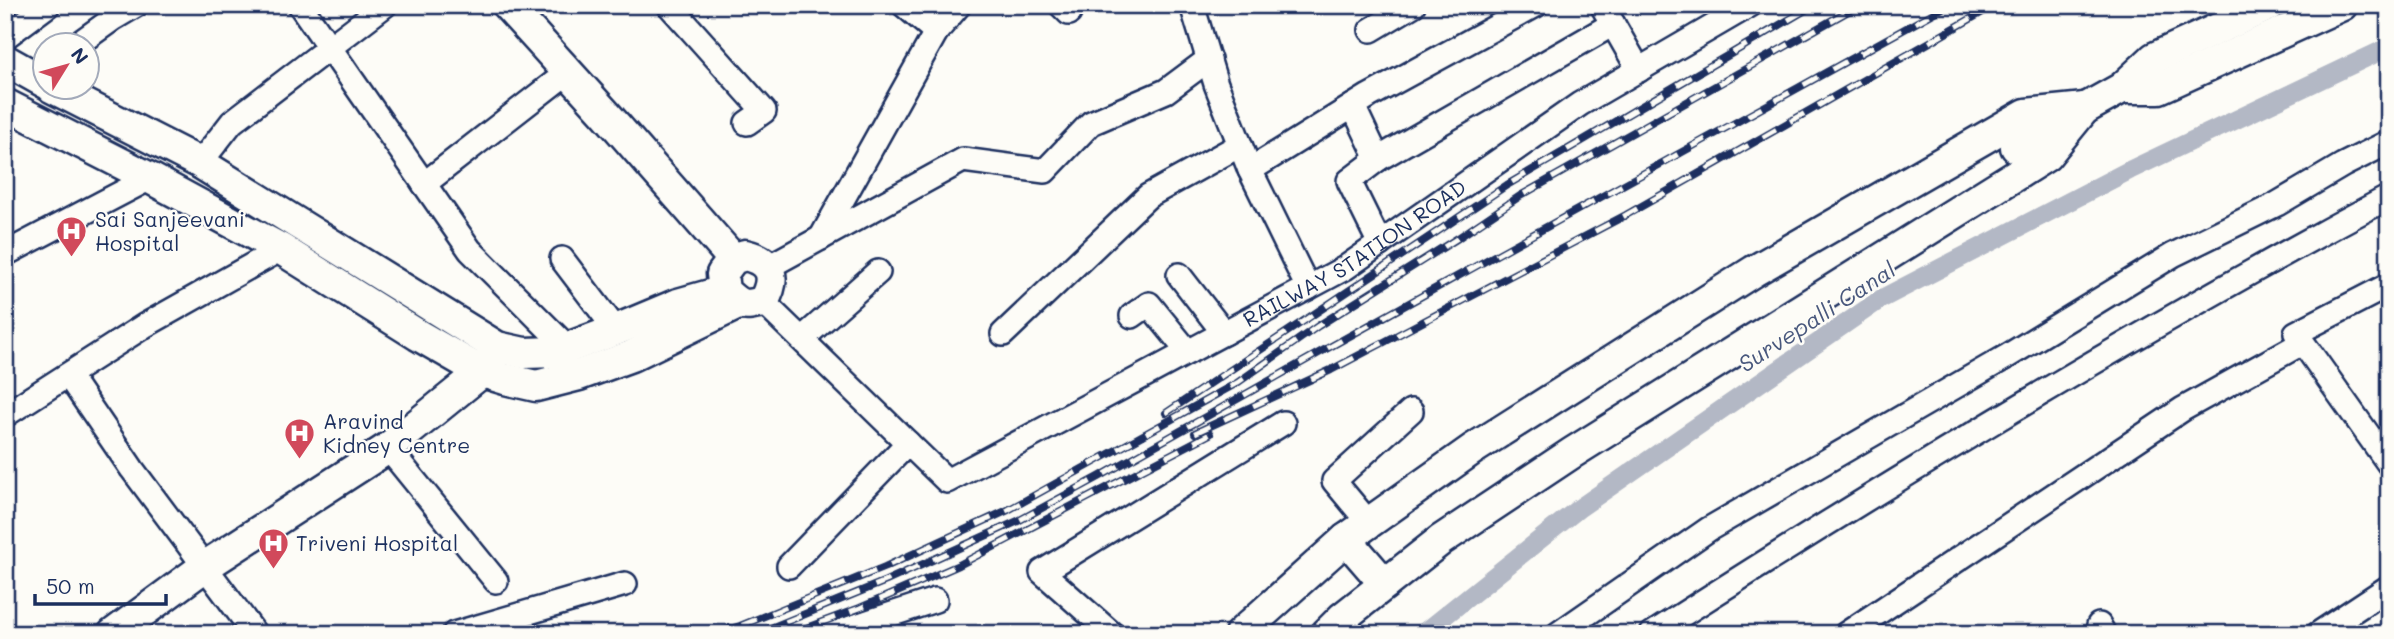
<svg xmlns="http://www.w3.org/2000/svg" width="2394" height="639" viewBox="0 0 2394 639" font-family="Mali,sans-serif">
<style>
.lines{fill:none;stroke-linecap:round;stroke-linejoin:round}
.canal{stroke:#b3b8c5;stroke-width:19}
.minor-casing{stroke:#1b2f5e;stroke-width:28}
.major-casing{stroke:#1b2f5e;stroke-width:35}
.minor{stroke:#fdfcf7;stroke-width:23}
.major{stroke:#fdfcf7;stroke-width:30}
.rail-casing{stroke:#1b2f5e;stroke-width:8}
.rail{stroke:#fdfcf7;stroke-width:5;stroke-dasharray:16;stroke-linecap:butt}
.labels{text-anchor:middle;stroke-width:5;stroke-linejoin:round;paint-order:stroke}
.poi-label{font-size:21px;fill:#1b2f5e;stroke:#fdfcf7;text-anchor:start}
.street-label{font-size:21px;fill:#1b2f5e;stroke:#fdfcf7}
.water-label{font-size:23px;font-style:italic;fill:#49587d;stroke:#fdfcf7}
</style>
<rect width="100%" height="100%" fill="#fdfcf7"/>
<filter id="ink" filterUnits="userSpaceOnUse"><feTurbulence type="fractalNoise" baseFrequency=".0143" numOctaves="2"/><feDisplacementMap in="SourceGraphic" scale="14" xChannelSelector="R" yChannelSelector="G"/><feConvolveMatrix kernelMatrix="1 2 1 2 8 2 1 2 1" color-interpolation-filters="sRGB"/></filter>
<g filter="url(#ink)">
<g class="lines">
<path class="canal" d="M1422,634L1578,509L1881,299L2130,170L2389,47"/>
<defs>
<g id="minor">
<path d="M300,5L470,250L567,347"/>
<path d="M669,5L764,111L747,123"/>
<path d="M904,5L936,32"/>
<path d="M1061,5L1069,13"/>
<path d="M1192,5L1216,84L1250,170L1308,288"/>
<path d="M1602,5L1639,70"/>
<path d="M1371,30L1413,5"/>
<path d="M5,37L48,5"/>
<path d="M75,46L114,18L136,5"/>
<path d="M1353,106L1378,159L1349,181L1380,244"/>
<path d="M1378,159L1613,24"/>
<path d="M200,163L232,122L385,5"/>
<path d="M1250,170L1369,96L1536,5"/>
<path d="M424,184L568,72"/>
<path d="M821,238L936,32L959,5"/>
<path d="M5,254L150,178"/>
<path d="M562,259L616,330"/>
<path d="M768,267L963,160L1045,171L1091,123L1166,91L1209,59"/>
<path d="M1179,275L1224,333"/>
<path d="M2389,285L2296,333L2389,464"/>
<path id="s1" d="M763,302L947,481L1345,268L1580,104L1750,5"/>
<path d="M1132,316L1149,304L1188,352"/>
<path d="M1003,334L1148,196L1240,145"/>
<path d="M802,339L878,272"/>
<path d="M68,375L132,469L255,634"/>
<path d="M5,415L144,326L281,249"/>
<path d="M388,448L496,581"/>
<path d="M1369,523L1334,481L1411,411"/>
<path d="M789,566L908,443"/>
<path d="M2099,625L2104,634"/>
<path d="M454,634L625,584"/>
<path d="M832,634L935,600"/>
<path d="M1112,634L1042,572L1283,423"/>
<path d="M1558,634L1709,529L2006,357L2173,255L2277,204L2343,165L2389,142"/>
<path d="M1652,634C1892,480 2137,331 2389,197"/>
<path d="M1846,634L2183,409L2302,343"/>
<path d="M2318,634L2389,587"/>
</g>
<g id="major">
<path d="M507,5L606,114L733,259"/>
<path d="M5,60L46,83"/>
<path d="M53,88L200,163L497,347L524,353L557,352L616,330L678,304L724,291"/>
<path d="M2122,88H2159L2342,5"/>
<path d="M5,104L150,178L281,249L418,335L482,372L505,379L536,386L579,375L631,356L738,304"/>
<path d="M2016,147L2122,88L2154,58L2270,5"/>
<path d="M745,255C772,261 777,278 763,302C742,307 740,306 724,291L722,274L733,259Z"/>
<path d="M1346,539L1385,584"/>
<path d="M113,634L204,567L388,448L482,372L492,356"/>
<path d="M1240,634L1346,539L1473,449L1754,271L2026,114L2085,108"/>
<path d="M1326,634L1342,618L1441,540L1572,453L2046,156L2085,108"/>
</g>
</defs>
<use href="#minor" class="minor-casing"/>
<use href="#major" class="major-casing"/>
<use href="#minor" class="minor"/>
<use href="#major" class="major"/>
<defs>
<g id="rail">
<path d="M1166,413L1507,185L1814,5"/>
<path d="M1195,433L1331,370L1626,215L1995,5"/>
<path d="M711,634L740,626L885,567L1008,510L1237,383L1318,326L1458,238L1520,196L1859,5"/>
<path d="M756,634L886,581L1018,521L1099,477L1317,354L1948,5"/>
<path d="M790,634L860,608L959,565L1210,434"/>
</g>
</defs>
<use href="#rail" class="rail-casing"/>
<use href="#rail" class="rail"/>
</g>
</g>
<defs>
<symbol id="hospital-pin" viewBox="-11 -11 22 30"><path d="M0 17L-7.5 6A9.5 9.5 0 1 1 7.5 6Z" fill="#d1495b" stroke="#fdfcf7"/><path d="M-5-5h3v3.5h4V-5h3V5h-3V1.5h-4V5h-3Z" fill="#fff"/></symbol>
</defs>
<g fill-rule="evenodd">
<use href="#hospital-pin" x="54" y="214" width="35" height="47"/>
<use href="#hospital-pin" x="282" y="416" width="35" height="47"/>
<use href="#hospital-pin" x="256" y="526" width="35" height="47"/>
</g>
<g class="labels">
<g class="poi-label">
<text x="95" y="227">Sai Sanjeevani<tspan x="95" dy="24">Hospital</tspan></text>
<text x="323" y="429">Aravind<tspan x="323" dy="24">Kidney Centre</tspan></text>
<text x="296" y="551">Triveni Hospital</text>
</g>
<g class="street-label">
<text dy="7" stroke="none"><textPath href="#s1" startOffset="724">RAILWAY STATION ROAD</textPath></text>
</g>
<g class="water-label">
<text transform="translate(1817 317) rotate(-33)" y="8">Survepalli Canal</text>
</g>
</g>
<rect width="2394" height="639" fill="none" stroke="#fdfcf7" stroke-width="28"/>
<rect x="14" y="14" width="2366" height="611" fill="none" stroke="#1b2f5e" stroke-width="2.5" filter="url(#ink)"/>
<g transform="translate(66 66) rotate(53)"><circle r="33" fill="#fdfcf7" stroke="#a3aaba" stroke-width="2"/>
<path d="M0-5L12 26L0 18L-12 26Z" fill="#d1495b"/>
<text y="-10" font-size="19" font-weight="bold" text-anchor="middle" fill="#1b2f5e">N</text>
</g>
<path d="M35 594v10h131v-10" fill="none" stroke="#1b2f5e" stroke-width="3.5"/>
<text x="46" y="594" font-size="21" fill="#1b2f5e" stroke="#fdfcf7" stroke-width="5" paint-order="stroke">50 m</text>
</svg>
